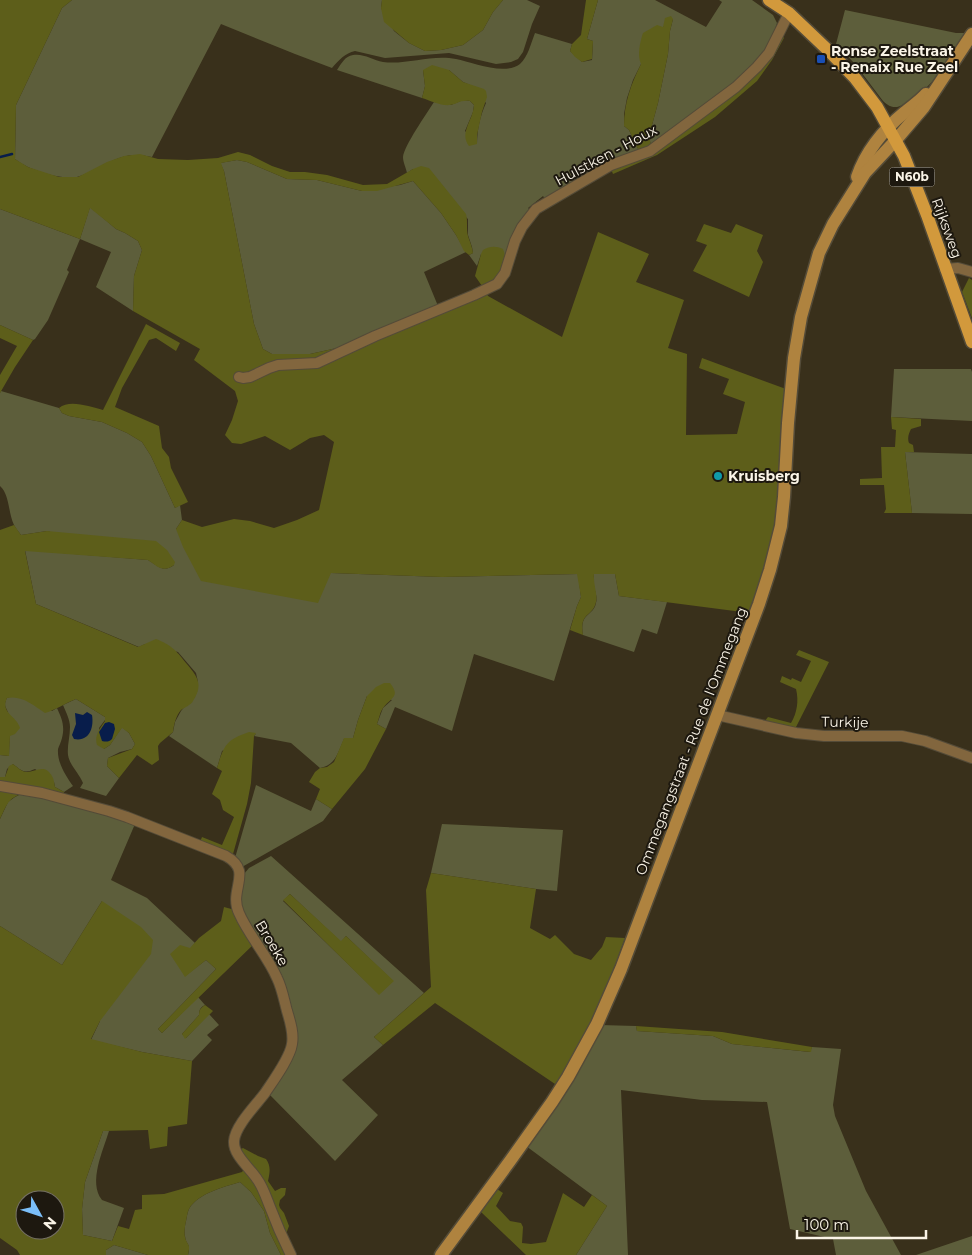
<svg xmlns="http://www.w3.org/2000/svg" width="972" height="1255" viewBox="0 0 972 1255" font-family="Montserrat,sans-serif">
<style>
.green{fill:#5d5e3b;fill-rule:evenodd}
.forest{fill:#5d5e1a;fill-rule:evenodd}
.water{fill:#081d4b}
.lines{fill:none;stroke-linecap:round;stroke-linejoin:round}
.stream{stroke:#081d4b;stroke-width:2.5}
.minor-casing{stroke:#544b38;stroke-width:12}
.secondary-casing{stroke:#544b38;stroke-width:15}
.primary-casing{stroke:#544b38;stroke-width:15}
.minor{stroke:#82663e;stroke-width:10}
.secondary{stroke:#af833f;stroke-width:12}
.primary{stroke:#d2993c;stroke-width:12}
.transit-dot{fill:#1a4fb4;stroke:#1d180f;stroke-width:2}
.culture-dot{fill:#0f9aa8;stroke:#1d180f;stroke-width:2}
.labels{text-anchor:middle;stroke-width:4;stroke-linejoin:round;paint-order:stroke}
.shield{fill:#1d180f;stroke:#b8b2a6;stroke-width:1}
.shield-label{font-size:12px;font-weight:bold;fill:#faf4e7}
.poi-label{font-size:14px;font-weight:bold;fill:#faf4e7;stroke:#1d180f;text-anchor:start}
.street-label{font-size:14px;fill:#faf4e7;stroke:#1d180f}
</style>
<rect width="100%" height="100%" fill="#39301b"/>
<g class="green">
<path d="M72,0H382L381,8L394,31L409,43L425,51L441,50L463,45L483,30L493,12L503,0H527L540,6L532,24L523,52L518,59L511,62L496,64L449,53L385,58L355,51C345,53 339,60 332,68L295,54L221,24L152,157C119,149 109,166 80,176C67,181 41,173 28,167C24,165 19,162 15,159L16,105L62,8Z"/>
<path d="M598,0H655L706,27L722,2L719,0H752L773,15L777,23L771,42L762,56L743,77L651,146L649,136L658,103L668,54L670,31L673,19L663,27L641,64L633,80L627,98L624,114V126L629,130L639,151L546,200L543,196L528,208L530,210L506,262L481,254L477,266L469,255L473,253L472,247L468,235V219L413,169L407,173C406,168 403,162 403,157C404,146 427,113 434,102L451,105L463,100L470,101L474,105L473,112L465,131L477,144C477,130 480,116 486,103L470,85L463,82L449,70H423L425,86L422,98L337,70C341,64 345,56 353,55C363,53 373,60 383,62C407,65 432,54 456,59C472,62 504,76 520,64C528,57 531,43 535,33L572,44L570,51L582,62L592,60L593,41L587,39Z"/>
<path d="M845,10L956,33H965C953,51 942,73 926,88C922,91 917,94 913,97C903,105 895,113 883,101L855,64L836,44Z"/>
<path d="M237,160L247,162L287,179L317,180L362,191L400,185L413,181L441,213L456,235L466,252L424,272L438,306L337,348L310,354H272L263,349L254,324L224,171L220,163Z"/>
<path d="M90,207L116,229L125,233L138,241L142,250L134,276L133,311L96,287L111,252L80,239L67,270L69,272L48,320L35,339L33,340L0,325V209L80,239Z"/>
<path d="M894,369H971L972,372V421L891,417Z"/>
<path d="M1,391L59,408L62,413L69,416L102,422L127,433L142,442L151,456L175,508L180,505L182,520L176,529L331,573L442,577L578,574L581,597L577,606L554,681L474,654L452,731L395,707L386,729L377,724L383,708L392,700L367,696L358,720L353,738L344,739C338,752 336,765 320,768L291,743L254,736L256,734L222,751L217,768L169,736L173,732L175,722L181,711L197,692L198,682L196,673L178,652L145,644L139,647L36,604L25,550L148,560C158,566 163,573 174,565L47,531L21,535C19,532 16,529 14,525C8,513 10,495 0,486V393Z"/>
<path d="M905,452L972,454V514L912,513Z"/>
<path d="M594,574H615L619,596L667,602L657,634L642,629L634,652L583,635C579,612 593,617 596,603C598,596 594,589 593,582C593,580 594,577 594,574Z"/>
<path d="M13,696L25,699L52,711L57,708C62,719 65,726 62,738C61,742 59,746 58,749C57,763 66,776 73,786L64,792L55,787L54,782L35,769C24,774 22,771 13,764L7,769L5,777H0V755L9,756C9,744 11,727 9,716C8,708 2,707 7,698Z"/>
<path d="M76,699L105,717V720L99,728L104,749L110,745L122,727L129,733L135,744L132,749L120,752L108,758L107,766L119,778L106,796L80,788L83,783C79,773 70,766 68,755C67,746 70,737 70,727C70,720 66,712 63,705Z"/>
<path d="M256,785L311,811L316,799L332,809L323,821L242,867L235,858Z"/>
<path d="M21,794L36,796L135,824L111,880L147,898L195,943L190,949L185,976L206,960L216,969L158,1029L162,1033L198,997L205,1005C201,1007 199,1009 199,1015L182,1034L186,1038L209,1014L219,1025L207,1035L212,1040L192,1061L142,1052L91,1040L100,1021L102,901L62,965L0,926V819L8,802L15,797Z"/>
<path d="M442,824L563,830L557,891L536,889L431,873Z"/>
<path d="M271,856L424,993L374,1037L383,1045L342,1080L378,1115L335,1161L268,1093L281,1074L293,1022L242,912L239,902L244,874L249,868ZM290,894L341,942L346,936L393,981L379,994L283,901Z"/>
<path d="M600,1025L636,1026L637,1031L713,1036L732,1044L810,1052L812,1047L841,1049L833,1105L835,1116L866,1191L901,1255H836L833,1239L790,1229L767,1102L702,1100L621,1090L628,1255H576L607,1206L526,1146Z"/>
<path d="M103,1131H109C103,1151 88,1182 102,1200L124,1208L112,1241L83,1235L82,1209L85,1182Z"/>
<path d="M240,1182L251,1192L264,1211L270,1233L281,1255H188C191,1242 186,1246 185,1236C184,1232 185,1225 186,1221C187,1217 187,1213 189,1209C198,1193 224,1187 240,1182Z"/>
<path d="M972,1236V1255H916Z"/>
<path d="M114,1245L148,1255H106V1250Z"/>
</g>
<g class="forest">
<path d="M0,0H72L62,8L16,105L15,159L28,167L59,177H78L107,162L124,156L140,154L158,159L188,160L218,158L238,152L250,155L272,166L290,172H305L327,175L363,185L387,184L413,169L421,166L429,168L466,214C468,221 466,228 468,236C470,242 472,246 473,253L469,255L464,251L456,235L441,213L413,181L377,191H362L317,180L287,179L247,162L237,160L221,163L224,171L254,324L263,349L272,354H310L337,348L482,286L475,276L481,254L483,250C490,246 496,246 503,249C511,269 498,276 485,290L488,296L562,337L598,232L649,254L636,282L684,300L668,348L687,354L686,435L737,434L745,402L723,394L729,379L699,368L702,358L786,389L776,516L769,558L750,613L619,596L615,574H594C593,584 598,595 596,602C593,617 579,612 583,635L570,630L577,606L581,597L577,574L442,577L331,573L318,603L201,581L183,547L176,529L182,520L202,527L234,519L250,521L274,528L297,520L319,510L334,442L324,435L310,438L290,450L265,436L241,444L232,443L225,435L232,420L238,401L235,391L194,360L200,349L133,311L134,276L142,250L138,241L125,233L116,229L90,208L80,239L0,209Z"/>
<path d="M382,0H503L493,12L483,30L463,45L441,50L425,51L409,43L384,22L381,8Z"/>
<path d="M586,0H598L587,39L593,41L592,59L582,62L575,57L570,51L572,44L581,35Z"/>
<path d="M671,16L673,19L670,31L668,54L658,103L649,136L651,146L639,151L629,130L624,126C624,103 631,84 641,64C637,55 640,42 643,33L657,25L663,27L665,18Z"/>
<path d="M780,33L784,38L772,60L757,81L715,117L657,155L613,174L611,169L655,151L735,91Z"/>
<path d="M432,65L449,70L463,82L484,89L486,91L487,97L482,112L477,135V144L469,146C459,132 473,121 474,105L470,101C459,100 458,104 450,105C441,106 431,101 422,98L425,86L423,70Z"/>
<path d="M704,224L731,233L736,224L763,235L757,251L763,262L749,297L693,271L707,245L696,241Z"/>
<path d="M969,278L972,280V318L962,292Z"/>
<path d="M146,324L180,343L176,351L156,338L149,340L122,388L115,407L159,426L162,448L169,457L171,468L188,502L175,508L151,456L142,442L127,433L102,422L69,416L62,413L59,408C70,399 90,407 103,410Z"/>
<path d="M0,325L33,340L15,367L0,393V375L17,346L0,338Z"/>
<path d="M891,417L921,419V426L911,429C909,433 907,438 909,443L913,445L914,452H905L912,513H884L886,509L884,485H860V479L882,478L881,447H895L896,430L892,429Z"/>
<path d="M14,525L21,535L47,531L156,541L167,550L175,562L174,565C163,573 158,567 148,560L25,551L36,604L138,647L156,639C171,645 176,650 186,663C197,676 204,684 193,701C191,705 185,707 181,710C176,716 174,724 173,732L160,743L158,746L159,760L152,765L137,755L119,778L107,766L108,758L132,749L135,744L129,733L122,728L110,745L104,749L97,745C94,736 100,728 105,721V717L76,699C65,703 56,710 45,713C33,705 22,695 7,698C0,713 17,716 20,728L15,734L10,736L9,756L0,755V530Z"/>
<path d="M799,650L829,662L795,729L764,722L768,717L791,723C797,713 799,701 796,689L780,682L782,676L791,680L792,678L801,682L811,661L796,655Z"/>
<path d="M384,683H390C401,697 391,697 383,708C380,712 379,719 377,724L386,729L365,769L332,809L316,799L320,789L309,782L315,772L320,768L327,767L334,762L344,738H353L358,720L367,696L376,687Z"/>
<path d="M249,732L256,733L254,736L251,783L247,804L233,854L200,842L202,837L222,845L234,817L223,810L220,800L212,794L222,771L217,768C224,745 226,740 249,732Z"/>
<path d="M13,764C17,767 22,772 27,772C35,772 45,763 52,776C54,779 54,783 55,787L64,792L63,795L0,783V777H5L9,766Z"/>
<path d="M0,790L21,794C7,799 6,807 0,819Z"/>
<path d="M431,873L536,889L530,928L550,939L555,935L574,954L591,960L602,947L606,937L625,938L618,957L622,958L605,1002L558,1086L435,1003L383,1045L374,1037L431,987L426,890Z"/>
<path d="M290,894L341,941L346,936L394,981L379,995L283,900Z"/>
<path d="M102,901L141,927L153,940L151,954L100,1021L91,1039L142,1052L192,1061L187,1124L168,1127L167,1146L150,1149L148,1130L103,1131L85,1182L82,1209L83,1235L112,1241L118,1226L129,1229L135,1210L142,1209V1195L164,1194L242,1172L248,1164L239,1150L243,1148L258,1156L266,1159C271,1166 270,1172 268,1181L275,1191L281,1188H286L285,1195L280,1200L279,1205L280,1208L284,1213L289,1226L286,1234L288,1255H281L270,1233L264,1211L251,1192L240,1182C224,1187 198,1193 189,1209C187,1213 187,1217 186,1221C185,1226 184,1232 185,1237C187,1246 191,1242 188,1255H148L114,1245L106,1250V1255H20L17,1250L0,1238V926L62,965ZM25,1200H55V1230H25Z"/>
<path d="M224,907L235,910L255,943L162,1033L158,1029L216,969L206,960L185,977L170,954L180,945L190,948L199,938L221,921Z"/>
<path d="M205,1005L213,1011L185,1039L182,1034L199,1015C199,1009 201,1008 205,1005Z"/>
<path d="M636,1026L722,1032L812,1047L811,1052L732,1044L713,1036L637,1031Z"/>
<path d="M497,1189L503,1193L496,1206L510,1221L521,1223L523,1227L522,1243L531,1244L546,1242L563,1193L584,1207L592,1195L607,1206L576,1255H526L481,1212Z"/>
</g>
<g class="water">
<path d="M87,712L92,715C94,727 90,742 74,739L72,735L76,724L75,713L83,715Z"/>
<path d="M109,722L114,724L115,729L112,739C109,742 106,742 102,741L99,732L105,723Z"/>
</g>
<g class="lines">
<path class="stream" d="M0,157L12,154"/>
<defs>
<g id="minor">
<path d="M945,269L958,268L972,272"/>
<path d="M239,377L243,378L250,377L269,368L278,365L317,363L375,336L474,295L497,284L505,273L515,241L522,227L536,209L611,165L650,151L736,87L757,67L769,53L789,13"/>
<path d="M717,715L796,733L824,736H902L925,741L972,758"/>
<path d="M0,786L42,793L109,811L127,817L226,856C254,872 228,889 239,913C249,936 267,955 277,978C282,988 284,1000 287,1011C290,1021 294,1033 292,1044C290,1058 273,1081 265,1093C256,1105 235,1126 234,1141C233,1155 250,1168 257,1179C263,1187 266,1197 270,1207C276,1223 283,1239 291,1255"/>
</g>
<g id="secondary">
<path d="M857,177C866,151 883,130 905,112C912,106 920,101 926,94"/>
<path d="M441,1255L510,1161L552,1102L568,1077L597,1024L621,969L759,604L770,570L781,526L784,497L788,423L794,358L801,317L819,253L833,224L865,173L895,141L924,107L972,34"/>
</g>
<path id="primary" d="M769,0L789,13L831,53L855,78L877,107L904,156L927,215L972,342"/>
</defs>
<use href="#minor" class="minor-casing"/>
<use href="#secondary" class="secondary-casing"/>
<use href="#primary" class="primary-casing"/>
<use href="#minor" class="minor"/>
<use href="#secondary" class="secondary"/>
<use href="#primary" class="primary"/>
</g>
<rect class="transit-dot" x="816" y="54" width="10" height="10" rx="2.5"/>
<circle class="culture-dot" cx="718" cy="476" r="5"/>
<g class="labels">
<rect class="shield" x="889.5" y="167.5" width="45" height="19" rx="4"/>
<g class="shield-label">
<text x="912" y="181">N60b</text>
</g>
<g class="poi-label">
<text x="831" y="56">Ronse Zeelstraat<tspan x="831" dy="16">- Renaix Rue Zeel</tspan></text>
<text x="728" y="481">Kruisberg</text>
</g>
<g class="street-label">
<text transform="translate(606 155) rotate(-28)" y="5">Hulstken - Houx</text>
<text transform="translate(947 228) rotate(70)" y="5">Rijksweg</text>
<text transform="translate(845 722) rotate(1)" y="5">Turkije</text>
<text transform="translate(691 741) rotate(-69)" y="5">Ommegangstraat - Rue de l'Ommegang</text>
<text transform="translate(272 943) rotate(59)" y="5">Broeke</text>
</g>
</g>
<g transform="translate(40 1215) rotate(130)"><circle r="24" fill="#1d180f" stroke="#757065"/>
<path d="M0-4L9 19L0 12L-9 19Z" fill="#7bbef8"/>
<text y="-8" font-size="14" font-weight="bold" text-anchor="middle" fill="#faf4e7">N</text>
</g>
<path d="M797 1230v8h129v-8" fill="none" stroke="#faf4e7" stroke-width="2.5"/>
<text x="804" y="1230" font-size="15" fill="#faf4e7" stroke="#1d180f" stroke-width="4" paint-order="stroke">100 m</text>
</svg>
